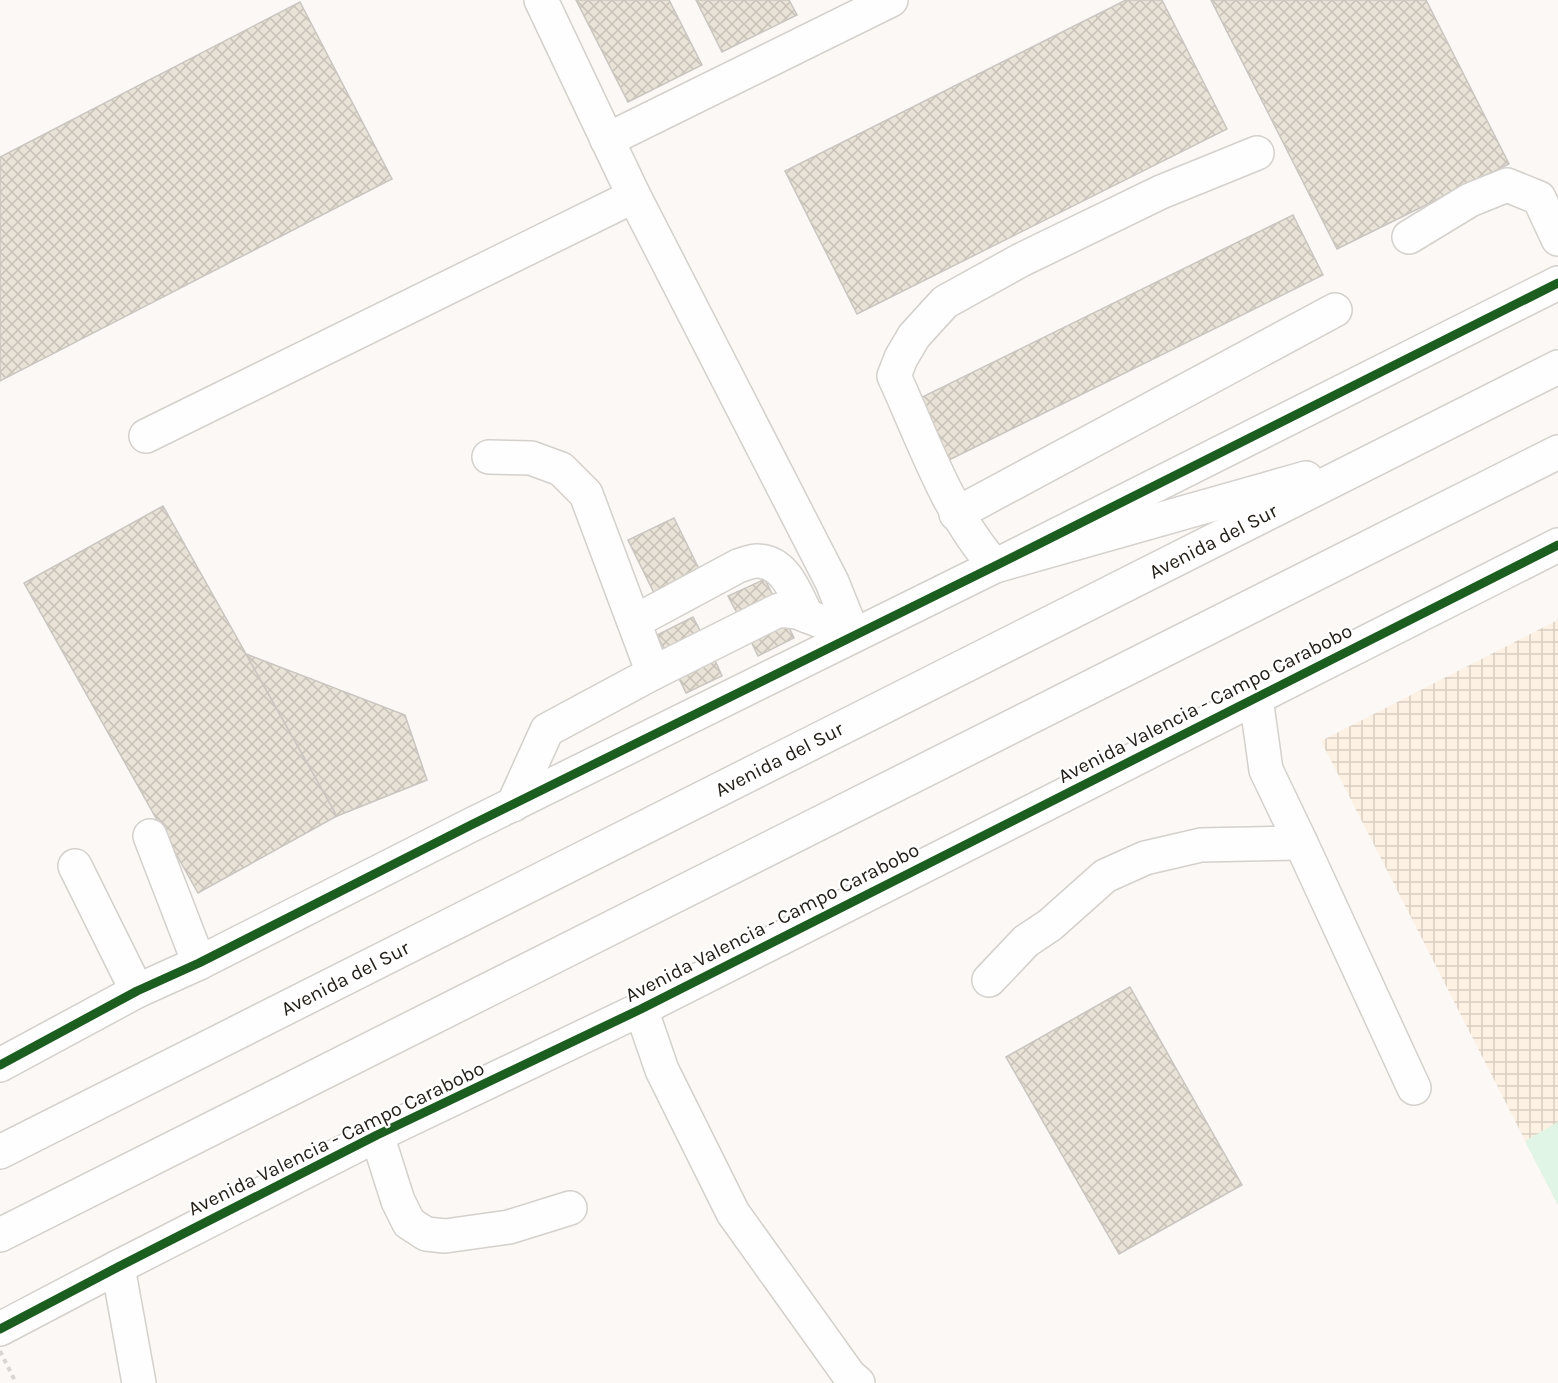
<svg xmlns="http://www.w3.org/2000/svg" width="1558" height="1383" viewBox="0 0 1558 1383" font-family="Karla,sans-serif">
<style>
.industrial{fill:url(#industrial-grid)}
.park{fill:#e0f5e6}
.building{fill:url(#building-cross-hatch);stroke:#c9c5c0;stroke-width:1.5}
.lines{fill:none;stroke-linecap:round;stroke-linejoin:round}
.minor-casing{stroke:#d4d0cc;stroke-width:36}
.highway-casing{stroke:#d4d0cc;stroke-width:36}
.minor{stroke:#fefefe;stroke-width:33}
.highway{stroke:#fefefe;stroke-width:33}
.path-bridge{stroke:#d7d6d5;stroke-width:4;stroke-dasharray:4.5 4.5;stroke-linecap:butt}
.cycleway-casing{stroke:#fff;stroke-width:13}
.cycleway{stroke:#1b5e20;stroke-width:9}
.labels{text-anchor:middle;stroke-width:4.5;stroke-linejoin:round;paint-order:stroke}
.street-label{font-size:20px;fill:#211c16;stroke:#fff}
</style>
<defs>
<pattern id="industrial-grid" width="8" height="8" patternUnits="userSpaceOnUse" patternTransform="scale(1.5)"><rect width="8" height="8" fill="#fcf1e2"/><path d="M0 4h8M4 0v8" fill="none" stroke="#d8cec1"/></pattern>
<pattern id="building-cross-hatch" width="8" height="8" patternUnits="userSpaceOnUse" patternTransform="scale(1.5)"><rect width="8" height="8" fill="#e9e2d7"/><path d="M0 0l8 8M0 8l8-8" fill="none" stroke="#c8c1b8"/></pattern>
</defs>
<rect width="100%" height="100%" fill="#fbf8f5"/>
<path class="industrial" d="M1558,620V1205L1321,741Z"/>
<path class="park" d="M1558,1122V1205L1525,1141Z"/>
<g class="building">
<path d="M576,0H669L702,65L628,102Z"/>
<path d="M696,0H789L797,15L722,52Z"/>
<path d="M1126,0H1162L1227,129L857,314L785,171Z"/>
<path d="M1211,0H1426L1509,164L1337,249Z"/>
<path d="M300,2L392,179L0,381V157Z"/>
<path d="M1293,215L1323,275L941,464L910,403Z"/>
<path d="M163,506L337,816L198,893L24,583Z"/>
<path d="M674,518L701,573L655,595L628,540Z"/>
<path d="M765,579L774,598L738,615L728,596Z"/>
<path d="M693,617L703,636L667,654L657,635Z"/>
<path d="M785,619L794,638L758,656L749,637Z"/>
<path d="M246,654L405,715L427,780L337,816Z"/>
<path d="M713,656L722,676L686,693L677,674Z"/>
<path d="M1130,987L1242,1185L1119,1254L1006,1057Z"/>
</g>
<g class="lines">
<defs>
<g id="minor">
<path d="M541,0L634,196L832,582L853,634"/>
<path d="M607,140L891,0"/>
<path d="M1409,237L1470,200L1507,185L1539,198L1558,239"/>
<path d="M146,436L634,196"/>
<path d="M489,457L531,458L561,469L586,494L653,673"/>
<path d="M956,514L1335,310"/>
<path d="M995,566C947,512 924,441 894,376L901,358L914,336L945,302L1021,260L1161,192L1257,153"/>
<path d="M634,622L738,566C744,564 752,561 757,561C786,561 796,595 807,616"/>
<path d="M1256,698L1266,770L1301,843L1414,1088"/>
<path d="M513,805L547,730L653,673L779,610L797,612L853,634"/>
<path d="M150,836L199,963"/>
<path d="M75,866L137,991"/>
<path d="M989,980L1026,941L1050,925L1105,876L1145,858L1201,845L1301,843"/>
<path d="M641,1009L662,1070L733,1213L849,1375L858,1383"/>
<path d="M0,1065L137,991L199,963L471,825L995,566L1558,283"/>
<path d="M377,1135L398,1201L409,1223L426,1234L445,1236L509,1227L570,1208"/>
<path d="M118,1267L139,1383"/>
<path d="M0,1329L118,1267L377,1135L641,1009L1558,545"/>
</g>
<g id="highway">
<path d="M995,566L1306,478"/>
<path d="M0,1152L1558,367"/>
<path d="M0,1235L1558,452"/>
</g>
</defs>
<use href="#minor" class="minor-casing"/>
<use href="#highway" class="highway-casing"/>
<use href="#minor" class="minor"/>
<use href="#highway" class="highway"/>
<path class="path-bridge" d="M0,1351L16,1383"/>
<defs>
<g id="cycleway">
<path d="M0,1065L137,991L199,963L471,825L995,566L1558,283"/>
<path d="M0,1329L118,1267L377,1135L641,1009L1558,545"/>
</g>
</defs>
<use href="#cycleway" class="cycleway-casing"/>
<use href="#cycleway" class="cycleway"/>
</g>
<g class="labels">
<g class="street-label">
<text transform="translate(1213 541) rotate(-27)" y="7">Avenida del Sur</text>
<text transform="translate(1205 703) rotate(-27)" y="7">Avenida Valencia - Campo Carabobo</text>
<text transform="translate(779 759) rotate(-27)" y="7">Avenida del Sur</text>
<text transform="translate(772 922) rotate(-27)" y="7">Avenida Valencia - Campo Carabobo</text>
<text transform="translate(345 978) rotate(-27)" y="7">Avenida del Sur</text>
<text transform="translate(336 1138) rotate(-26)" y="7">Avenida Valencia - Campo Carabobo</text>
</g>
</g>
</svg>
